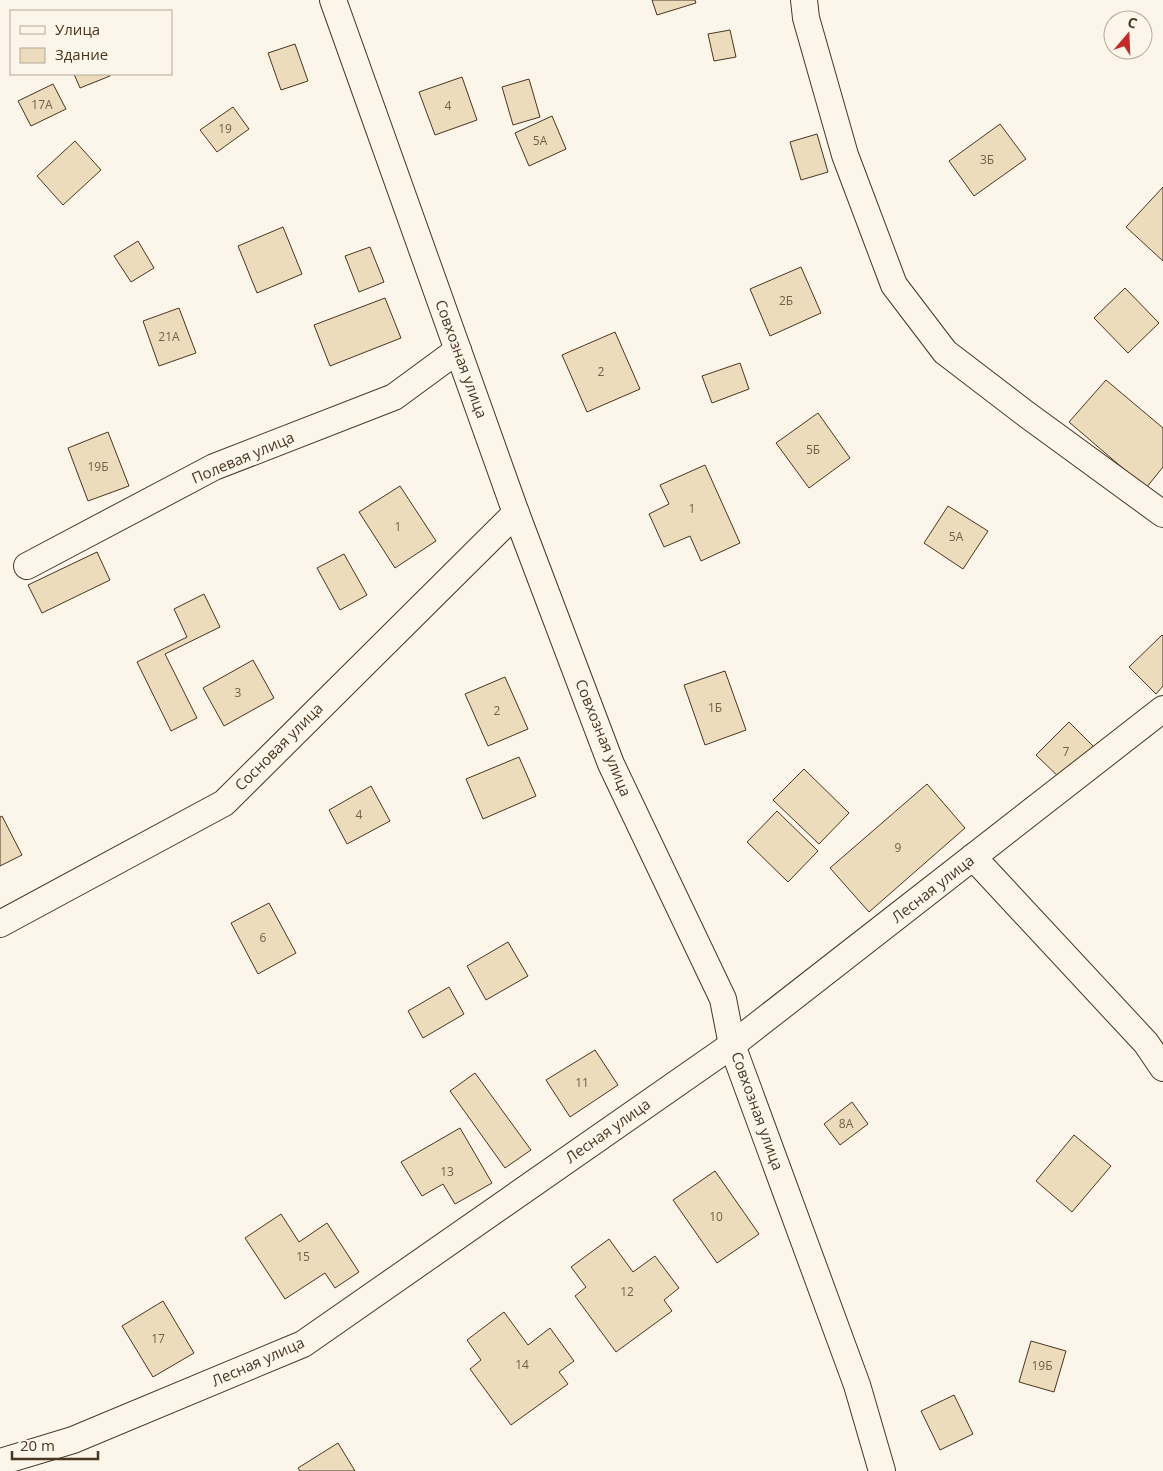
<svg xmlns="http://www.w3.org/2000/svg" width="1163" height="1471" viewBox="0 0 1163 1471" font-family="'Open Sans',sans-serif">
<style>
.building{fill:#ecdcbc;stroke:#4a3520}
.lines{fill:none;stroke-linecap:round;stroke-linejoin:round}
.minor-casing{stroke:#4a3520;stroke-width:28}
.minor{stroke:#fbf6e9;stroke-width:26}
.labels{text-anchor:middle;stroke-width:4;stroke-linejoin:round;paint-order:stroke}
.number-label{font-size:12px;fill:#725f47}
.street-label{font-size:15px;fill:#4a3520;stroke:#fbf6e9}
</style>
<rect width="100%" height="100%" fill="#fbf6e9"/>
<g class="building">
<path d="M652,0H695L696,3L657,15Z"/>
<path d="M730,30L736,57L714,61L708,34Z"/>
<path d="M295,44L308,81L281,90L268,53Z"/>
<path d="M74,74H109L110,76L80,88Z"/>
<path d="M462,77L477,120L435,135L419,92Z"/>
<path d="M529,79L540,117L513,125L502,87Z"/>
<path d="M53,84L66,109L31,126L18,101Z"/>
<path d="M233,107L249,129L217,152L200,130Z"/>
<path d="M552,116L566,149L529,166L515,133Z"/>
<path d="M1000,124L1026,159L974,196L949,161Z"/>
<path d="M817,134L828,172L801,180L790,142Z"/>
<path d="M75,141L101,170L63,205L37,176Z"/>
<path d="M1163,187V261L1126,227Z"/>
<path d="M283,227L302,274L257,293L238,246Z"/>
<path d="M138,241L154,268L131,282L114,256Z"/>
<path d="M370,247L384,282L359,292L345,256Z"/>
<path d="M801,267L821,313L770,336L750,289Z"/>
<path d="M1125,288L1159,323L1128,353L1094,318Z"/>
<path d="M385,298L401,338L330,366L314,325Z"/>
<path d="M179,308L196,353L159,366L143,321Z"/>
<path d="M615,332L640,389L587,412L562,355Z"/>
<path d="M740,363L749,389L712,403L702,376Z"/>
<path d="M1106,380L1163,428V467L1146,488L1069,422Z"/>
<path d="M818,413L850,458L809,488L776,443Z"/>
<path d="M108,432L129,486L88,501L68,448Z"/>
<path d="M705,465L740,543L701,561L690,536L664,547L649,514L669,504L660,485Z"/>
<path d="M400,486L436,541L395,568L359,512Z"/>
<path d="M948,506L988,531L963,569L924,543Z"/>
<path d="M97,552L110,580L42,613L28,585Z"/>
<path d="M344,554L367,595L340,610L317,568Z"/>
<path d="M204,594L220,627L165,654L197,718L171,731L137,662L187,637L174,609Z"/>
<path d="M1162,635L1163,636V686L1156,694L1129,667Z"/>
<path d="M253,660L274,698L224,726L203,688Z"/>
<path d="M725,671L746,730L705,745L684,685Z"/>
<path d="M505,677L528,729L488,746L465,694Z"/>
<path d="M1069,722L1096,749L1063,781L1036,755Z"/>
<path d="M519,757L536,796L483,819L466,779Z"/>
<path d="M804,769L849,813L819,844L773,800Z"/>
<path d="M927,784L965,828L869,912L830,868Z"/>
<path d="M371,786L390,821L347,844L329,810Z"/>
<path d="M777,811L818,851L788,882L747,842Z"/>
<path d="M2,816L22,855L0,866V817Z"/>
<path d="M269,903L296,953L258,974L231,923Z"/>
<path d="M508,942L528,976L486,1000L467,966Z"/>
<path d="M449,987L464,1014L423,1038L408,1011Z"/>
<path d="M595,1050L618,1085L570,1117L546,1080Z"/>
<path d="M475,1073L531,1150L505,1168L450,1091Z"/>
<path d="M852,1102L868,1124L840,1145L824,1124Z"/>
<path d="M460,1128L492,1183L455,1204L443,1184L422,1196L401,1162Z"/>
<path d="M1074,1135L1111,1166L1072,1212L1036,1181Z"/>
<path d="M715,1171L759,1234L717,1263L673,1200Z"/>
<path d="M281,1214L299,1242L327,1223L359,1272L335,1288L325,1273L285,1299L245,1238Z"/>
<path d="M609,1239L633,1272L655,1256L679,1288L664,1300L672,1311L616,1352L575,1296L586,1287L571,1267Z"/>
<path d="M163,1301L194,1353L153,1377L122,1326Z"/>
<path d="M504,1312L528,1345L550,1328L574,1361L559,1372L568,1384L511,1425L470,1369L481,1360L467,1340Z"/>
<path d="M1031,1341L1066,1351L1054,1392L1019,1382Z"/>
<path d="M954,1395L973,1434L940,1450L921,1411Z"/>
<path d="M338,1443L355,1471H300L298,1468Z"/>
</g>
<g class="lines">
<defs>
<g id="minor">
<path d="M333,0L516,513L611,764L723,999L732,1045L857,1385L882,1471"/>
<path d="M804,0L806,18L845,155L894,285L945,352L1026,414L1163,514"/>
<path d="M27,566L214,467L394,397L458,350"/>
<path d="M973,857L1146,1043L1163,1068"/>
<path d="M0,924L224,803L516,513"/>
<path d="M0,1462L73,1440L303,1344L732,1045L1163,709"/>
</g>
</defs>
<use href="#minor" class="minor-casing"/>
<use href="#minor" class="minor"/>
</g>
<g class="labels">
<g class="number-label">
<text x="42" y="109">17А</text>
<text x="448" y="110">4</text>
<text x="225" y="133">19</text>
<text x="540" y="145">5А</text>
<text x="987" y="164">3Б</text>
<text x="786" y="305">2Б</text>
<text x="169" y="341">21А</text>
<text x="601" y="376">2</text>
<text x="813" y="454">5Б</text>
<text x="98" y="471">19Б</text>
<text x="692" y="513">1</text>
<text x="398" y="531">1</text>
<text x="956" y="541">5А</text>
<text x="238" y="697">3</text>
<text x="715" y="712">1Б</text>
<text x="497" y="715">2</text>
<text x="1066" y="756">7</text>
<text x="359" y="819">4</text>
<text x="898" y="852">9</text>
<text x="263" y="942">6</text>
<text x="582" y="1087">11</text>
<text x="846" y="1128">8А</text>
<text x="447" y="1176">13</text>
<text x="716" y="1221">10</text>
<text x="303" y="1261">15</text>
<text x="627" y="1296">12</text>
<text x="158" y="1343">17</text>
<text x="522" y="1369">14</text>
<text x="1042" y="1370">19Б</text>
</g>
<g class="street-label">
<text transform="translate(461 359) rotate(70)" y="5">Совхозная улица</text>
<text transform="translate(243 458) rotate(-23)" y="5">Полевая улица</text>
<text transform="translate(603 738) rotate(68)" y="5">Совхозная улица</text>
<text transform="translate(279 747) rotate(-45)" y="5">Сосновая улица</text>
<text transform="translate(933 889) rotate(-38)" y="5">Лесная улица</text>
<text transform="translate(757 1111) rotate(70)" y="5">Совхозная улица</text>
<text transform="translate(608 1131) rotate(-35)" y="5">Лесная улица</text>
<text transform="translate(258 1362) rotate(-24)" y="5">Лесная улица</text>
</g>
</g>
<rect x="10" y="10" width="162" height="65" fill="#fbf6e9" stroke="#b4a999"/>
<rect x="20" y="26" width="25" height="8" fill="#fbf6e9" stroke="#b4a999"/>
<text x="55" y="35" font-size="15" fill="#4a3520">Улица</text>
<rect x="20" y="48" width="25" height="15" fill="#ecdcbc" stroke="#b4a999"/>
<text x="55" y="60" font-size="15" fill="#4a3520">Здание</text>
<g transform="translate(1128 35) rotate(19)"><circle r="24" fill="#fbf6e9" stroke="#b4a999"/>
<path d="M0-4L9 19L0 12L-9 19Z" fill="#c62828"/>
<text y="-8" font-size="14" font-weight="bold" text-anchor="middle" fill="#4a3520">С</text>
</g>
<path d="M12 1451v8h86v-8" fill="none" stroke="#4a3520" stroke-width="2.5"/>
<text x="20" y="1451" font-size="15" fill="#4a3520" stroke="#fbf6e9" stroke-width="4" paint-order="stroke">20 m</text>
</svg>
